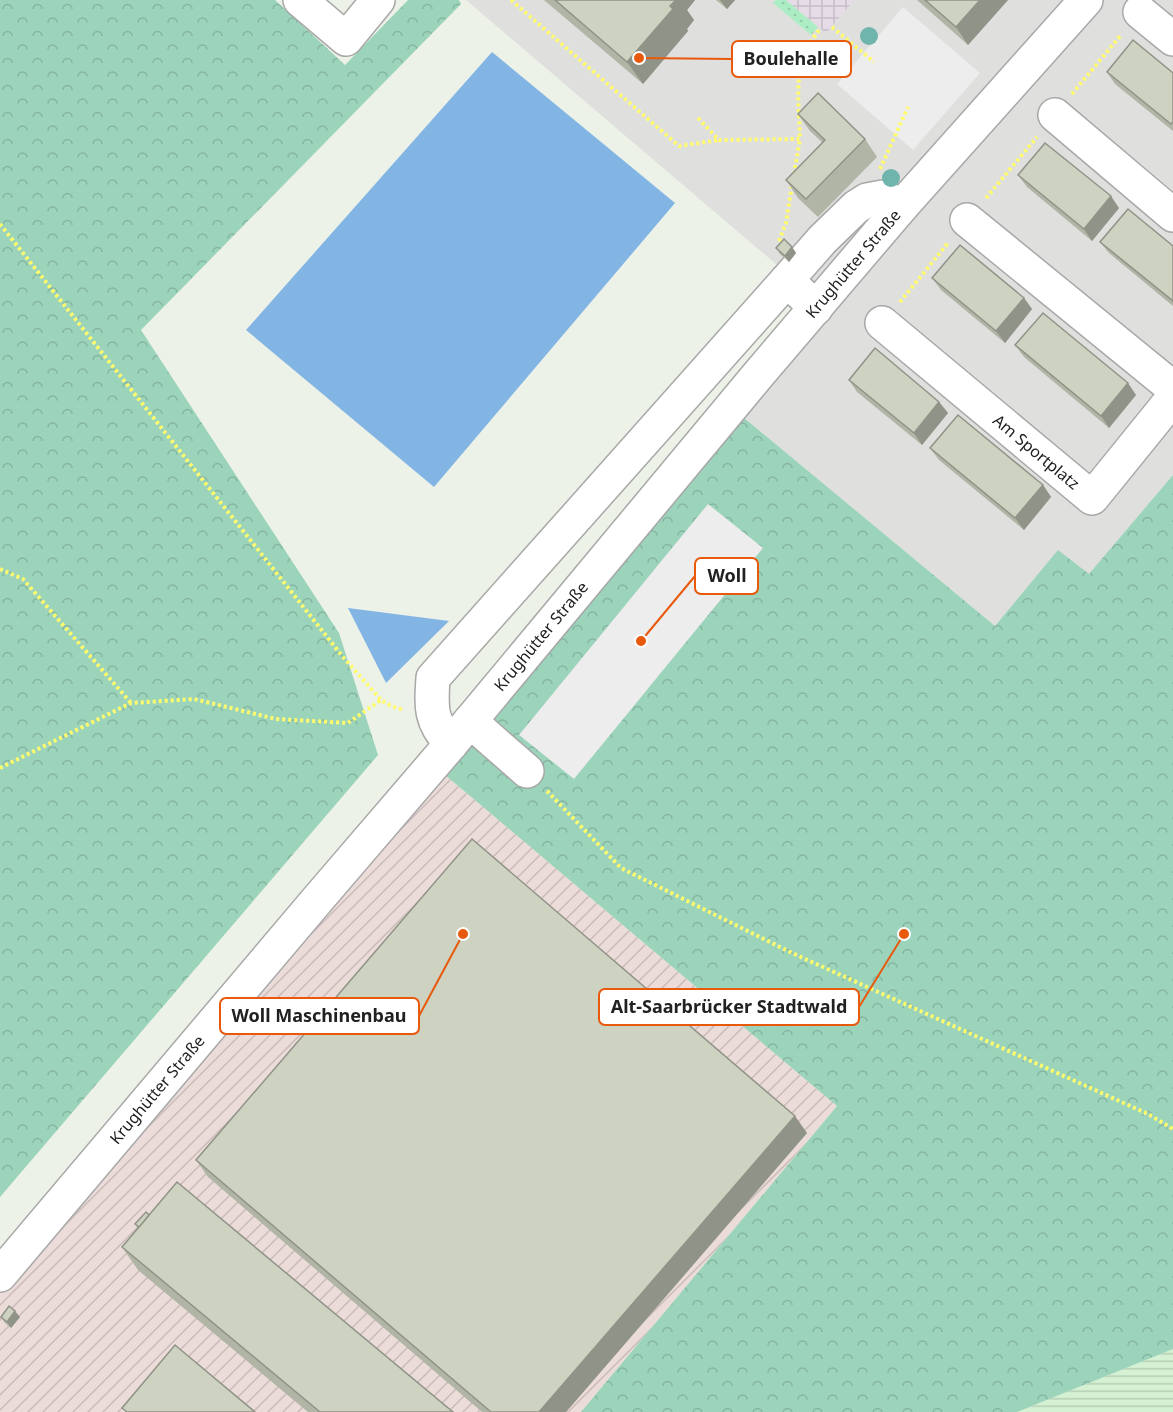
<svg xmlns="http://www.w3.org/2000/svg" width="1173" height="1412" viewBox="0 0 1173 1412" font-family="'Noto Sans',sans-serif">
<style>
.residential{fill:#dfdfde}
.industrial{fill:url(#industrial-furrows)}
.farmland{fill:url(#farmland-rules)}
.grass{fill:url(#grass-dots)}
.forest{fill:url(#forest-crowns)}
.pitch{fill:#83b5e4}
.parking{fill:#ededed}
.plaza{fill:url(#plaza-grid)}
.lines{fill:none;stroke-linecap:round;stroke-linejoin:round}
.minor-casing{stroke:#a8a8a8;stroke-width:36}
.path{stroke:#fffb6c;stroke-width:4;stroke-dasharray:3 3;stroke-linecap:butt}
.minor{stroke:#fff;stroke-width:33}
.tree{fill:#6fb4ad}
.wall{fill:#b0b5a6}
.shaded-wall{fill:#909387}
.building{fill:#cdd2c1;stroke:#909387;stroke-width:1.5}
.labels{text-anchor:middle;stroke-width:6;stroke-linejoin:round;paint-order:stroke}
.street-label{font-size:16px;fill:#212121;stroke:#fff}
.leader{fill:none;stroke:#e8590c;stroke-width:2}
.callout-dot{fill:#e8590c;stroke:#fff;stroke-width:2}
.callout{fill:#fff;stroke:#e8590c;stroke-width:2}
.callout-label{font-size:18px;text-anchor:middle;font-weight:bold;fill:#212121}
</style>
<defs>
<pattern id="industrial-furrows" width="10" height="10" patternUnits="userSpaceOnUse" patternTransform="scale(1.5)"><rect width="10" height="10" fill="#ebdbd9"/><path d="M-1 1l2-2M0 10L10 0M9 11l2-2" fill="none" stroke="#c9bcba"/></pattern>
<pattern id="farmland-rules" width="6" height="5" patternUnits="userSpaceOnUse" patternTransform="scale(1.5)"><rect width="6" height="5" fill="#d4f1d3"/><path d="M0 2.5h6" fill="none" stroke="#b6ceb5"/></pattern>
<pattern id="grass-dots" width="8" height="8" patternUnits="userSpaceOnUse" patternTransform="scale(1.5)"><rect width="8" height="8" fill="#acedc5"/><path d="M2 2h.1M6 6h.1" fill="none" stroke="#94cba9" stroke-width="1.8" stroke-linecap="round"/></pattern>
<pattern id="forest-crowns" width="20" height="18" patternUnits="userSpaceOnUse" patternTransform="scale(1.5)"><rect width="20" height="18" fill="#9bd3bb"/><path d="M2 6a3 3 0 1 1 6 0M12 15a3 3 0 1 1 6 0" fill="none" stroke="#85b5a0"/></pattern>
<pattern id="plaza-grid" width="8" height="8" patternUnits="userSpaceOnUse" patternTransform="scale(1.5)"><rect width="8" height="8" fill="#e6dce8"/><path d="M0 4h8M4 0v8" fill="none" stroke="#c5bcc7"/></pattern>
</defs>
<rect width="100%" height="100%" fill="#ecf2e8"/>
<path class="residential" d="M466,0H1173V475L1089,575L1058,551L995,626L737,412L824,305Z"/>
<path class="industrial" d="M431,763L837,1106L581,1412H0V1292Z"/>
<path class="farmland" d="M1173,1349V1412H1017Z"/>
<path class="grass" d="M776,0H786L818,27L811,35L773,3Z"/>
<g class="forest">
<path d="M0,0H275L345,65L408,0H459L461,4L141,330L339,633L378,755L0,1197Z"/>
<path d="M737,412L995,626L1058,550L1089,574L1173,475V1349L1017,1412H581L837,1106L431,763Z"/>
</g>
<g class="pitch">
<path d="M492,52L675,203L434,487L246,330Z"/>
<path d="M348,608L449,621L386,683Z"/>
</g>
<g class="parking">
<path d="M903,7L980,73L913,150L837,84Z"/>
<path d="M708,504L763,548L574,779L519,735Z"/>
</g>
<path class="plaza" d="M786,0H854L826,33Z"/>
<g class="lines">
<defs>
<g id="minor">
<path d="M300,0L346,39L378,0"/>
<path d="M1140,12L1173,39"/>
<path d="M1055,115L1173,215"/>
<path d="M967,220L1173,388"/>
<path d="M787,280L822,240L856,207L867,200L883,197L902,206"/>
<path id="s1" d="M882,323L1092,498L1173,398"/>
<path d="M470,721L527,771"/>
<path d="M451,744C430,721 431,708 433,678L787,280L816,308"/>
<path id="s2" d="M0,1275L318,899L451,744L758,375L902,206L1086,0"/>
</g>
</defs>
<use href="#minor" class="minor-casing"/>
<g class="path">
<path d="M511,0L679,146L719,140"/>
<path d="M832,27L874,62"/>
<path d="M1072,94L1121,35"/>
<path d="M698,118L719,140L800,139C799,96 791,65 820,29"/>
<path d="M880,169L908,107"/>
<path d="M794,174L800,139"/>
<path d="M986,198L1037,137"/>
<path d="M0,224L343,657L381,700"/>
<path d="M779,241L786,223L792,185"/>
<path d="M900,302L948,243"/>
<path d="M0,569L23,579L131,703"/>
<path d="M0,768L131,703L194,699L276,719L348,723L381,700L391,706L404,710"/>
<path d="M547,791L621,868L792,953L1148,1114L1173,1129"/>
</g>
<use href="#minor" class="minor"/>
</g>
<g class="tree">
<circle cx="869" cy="36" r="9"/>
<circle cx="891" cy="178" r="9"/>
</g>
<g class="wall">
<path d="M544,0H695L687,10L694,20L687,29L688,31L643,84Z"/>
<path d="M716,0H735L727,9Z"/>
<path d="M917,0H1008L968,45Z"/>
<path d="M1107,72L1173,73V131L1115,84Z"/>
<path d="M798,114L865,139L877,157L818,217L798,198L786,180L823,143L810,131Z"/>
<path d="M1018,175L1119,208L1092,241L1027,187Z"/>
<path d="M1100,242L1173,246V306L1109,253Z"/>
<path d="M792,247L796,253L789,262L780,254L776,248Z"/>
<path d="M932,278L1024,298L1032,309L1005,343L941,290Z"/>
<path d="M1015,345L1136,395L1109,428L1024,357Z"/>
<path d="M849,380L939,402L948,413L922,445L857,392Z"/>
<path d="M930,448L1043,485L1051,497L1024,530L939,460Z"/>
<path d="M807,1133L566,1412H482L208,1177L196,1160Z"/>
<path d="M149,1215L453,1412H308L138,1270L122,1247L138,1228L135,1224Z"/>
<path d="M1,1317H20L11,1328L5,1323Z"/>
</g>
<g class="shaded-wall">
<path d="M676,0H695L687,10L694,20L687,29L688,31L643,84L627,62Z"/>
<path d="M720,0H735L727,9Z"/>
<path d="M980,0H1008L968,45L956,27Z"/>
<path d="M1111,196L1119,208L1092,241L1084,229Z"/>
<path d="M792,247L796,253L789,262L785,256Z"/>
<path d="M1024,298L1032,309L1005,343L996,331Z"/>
<path d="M1128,383L1136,395L1109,428L1101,416Z"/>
<path d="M939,402L948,413L922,445L914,433Z"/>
<path d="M1043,485L1051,497L1024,530L1015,518Z"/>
<path d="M795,1116L807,1133L566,1412H539Z"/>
<path d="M15,1311L20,1317L11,1328L7,1322Z"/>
</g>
<g class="building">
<path d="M555,0H676L670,6L673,9L627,62Z"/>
<path d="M925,0H980L956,27Z"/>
<path d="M1133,40L1173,73V122L1171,124L1107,72Z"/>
<path d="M818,93L865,139L806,199L786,180L825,140L798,114Z"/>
<path d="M1045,143L1111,196L1084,229L1018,175Z"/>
<path d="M1128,209L1173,246V301L1100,242Z"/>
<path d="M784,239L792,247L785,256L776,248Z"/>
<path d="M960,245L1024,298L996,331L932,278Z"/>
<path d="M1043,313L1128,383L1101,416L1015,345Z"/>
<path d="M875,348L939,402L914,433L849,380Z"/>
<path d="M958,415L1043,485L1015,518L930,448Z"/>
<path d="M472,839L795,1116L539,1412H491L196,1160Z"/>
<path d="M177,1182L453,1412H320L122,1247Z"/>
<path d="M146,1212L149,1215L139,1227L135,1224Z"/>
<path d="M9,1306L15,1311L7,1322L1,1317Z"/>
<path d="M175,1345L255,1412H127L122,1408Z"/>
</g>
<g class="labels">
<g class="street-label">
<text dy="6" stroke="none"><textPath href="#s2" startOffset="1323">Krughütter Straße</textPath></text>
<text dy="6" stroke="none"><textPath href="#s1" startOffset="201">Am Sportplatz</textPath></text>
<text dy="6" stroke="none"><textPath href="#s2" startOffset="837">Krughütter Straße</textPath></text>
<text dy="6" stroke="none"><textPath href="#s2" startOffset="243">Krughütter Straße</textPath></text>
</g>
</g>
<path class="leader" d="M639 58L732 59M641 641L695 576M904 934L859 1007M463 934L419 1016"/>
<g class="callout-dot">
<circle cx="639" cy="58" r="6"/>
<circle cx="641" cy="641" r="6"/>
<circle cx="904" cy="934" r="6"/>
<circle cx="463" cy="934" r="6"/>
</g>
<g class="callout">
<rect x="732" y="41" width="119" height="36" rx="6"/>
<rect x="695" y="558" width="63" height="36" rx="6"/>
<rect x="599" y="989" width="260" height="36" rx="6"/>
<rect x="220" y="998" width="199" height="36" rx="6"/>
</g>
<g class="callout-label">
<text x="791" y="65">Boulehalle</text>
<text x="727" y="582">Woll</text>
<text x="729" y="1013">Alt-Saarbrücker Stadtwald</text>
<text x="319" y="1022">Woll Maschinenbau</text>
</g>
</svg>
